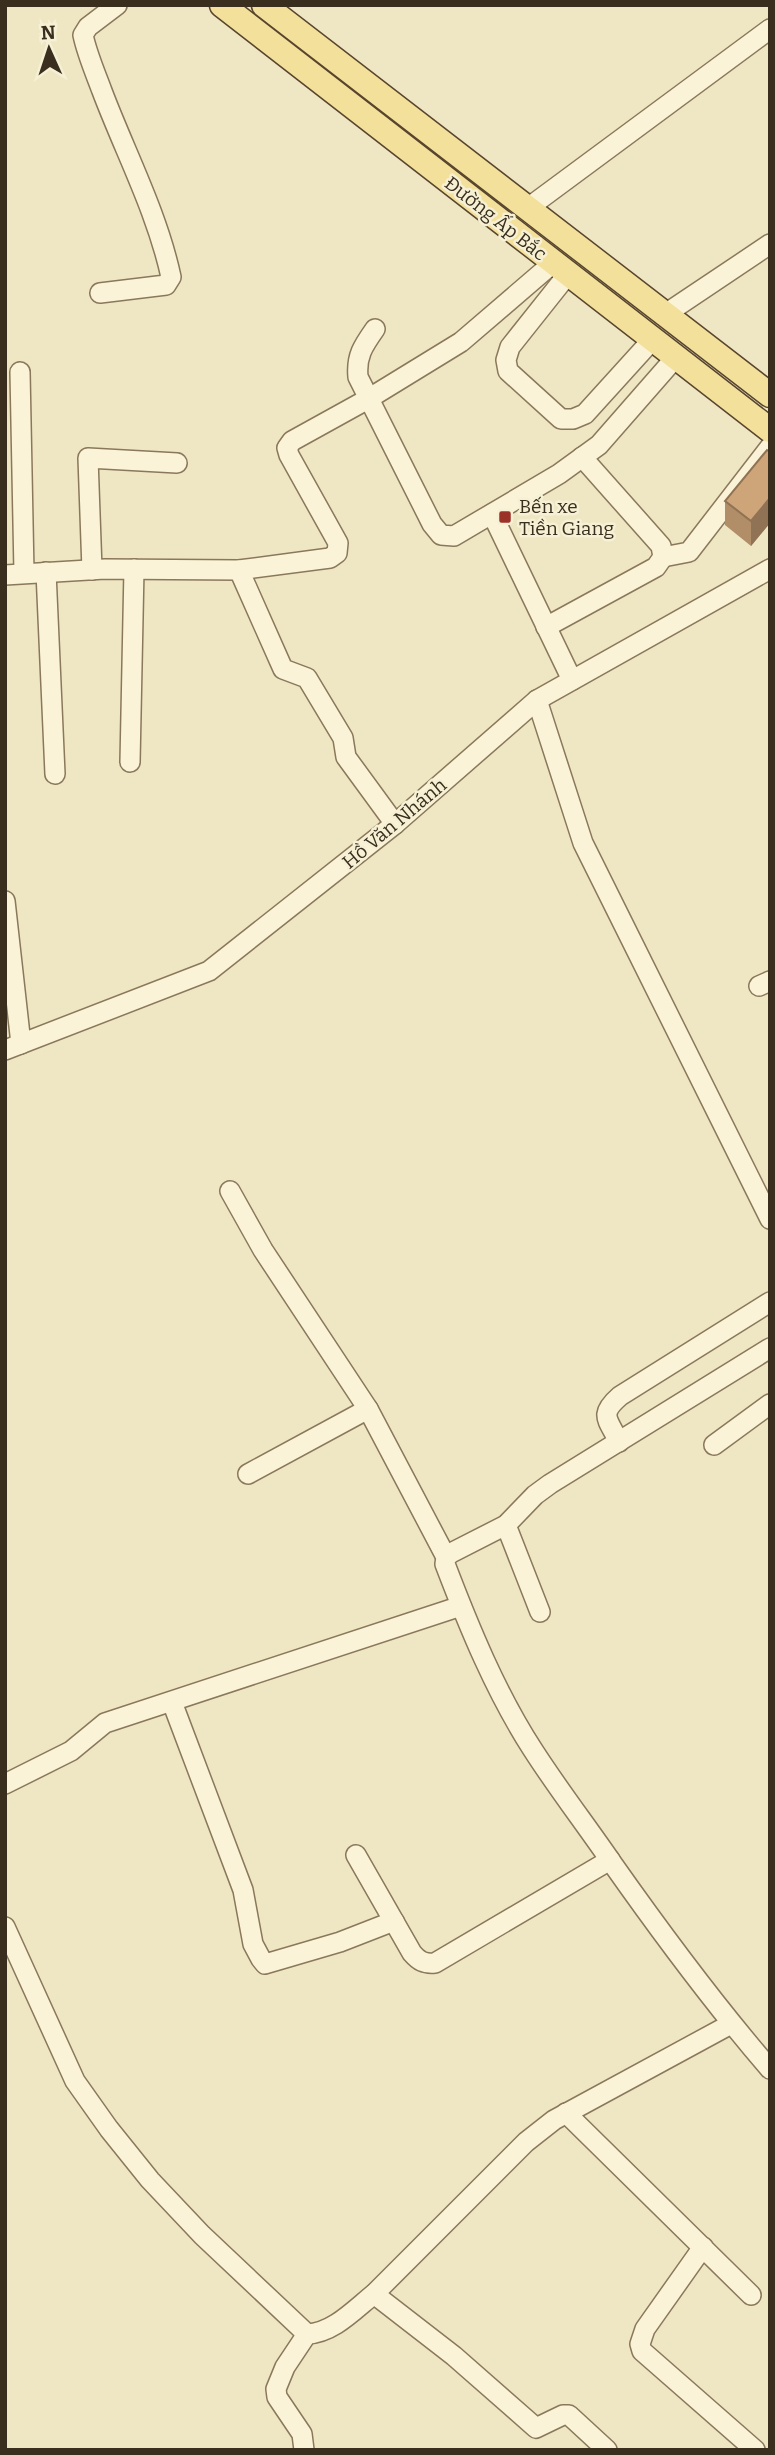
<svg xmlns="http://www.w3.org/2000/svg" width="775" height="2455" viewBox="0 0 775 2455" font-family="Bitter,serif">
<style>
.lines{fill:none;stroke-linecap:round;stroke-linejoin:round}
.minor-casing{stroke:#8a785a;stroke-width:22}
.major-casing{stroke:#58452e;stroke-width:27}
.minor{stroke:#faf3d7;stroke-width:19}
.major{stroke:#f3e09b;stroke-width:24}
.wall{fill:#b18d68}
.shaded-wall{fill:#907355}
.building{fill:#cea479;stroke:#907355;stroke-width:2}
.poi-dot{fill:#9b3228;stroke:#f6f0d4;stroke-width:2.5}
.labels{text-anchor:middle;stroke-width:5;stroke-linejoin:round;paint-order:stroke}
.street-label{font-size:19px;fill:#3a2e1e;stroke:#f6f0d4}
.poi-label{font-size:19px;fill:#3a2e1e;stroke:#f6f0d4;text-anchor:start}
</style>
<rect width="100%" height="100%" fill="#efe6c4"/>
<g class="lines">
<defs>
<g id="minor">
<path d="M528,208L770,29"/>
<path d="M568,274L510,347L506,360L508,371L561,419H573L585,414L653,339"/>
<path d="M100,293L166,285L171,277C157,212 125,152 102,91C95,72 87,54 83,35L88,27L117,5"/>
<path d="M664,315L770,244"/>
<path d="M375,329C363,346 356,356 358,377L432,524L441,535L454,536L559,474L599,445L676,357"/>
<path d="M20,372L24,573"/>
<path d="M492,514L572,680"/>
<path d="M663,557L689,552L770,447"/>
<path d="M92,570L88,458L177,463"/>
<path d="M239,570L283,669L307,678L343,738L346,757L395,824"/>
<path d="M46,572L55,774"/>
<path d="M5,575L105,569L239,570L330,558L337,553L338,543L289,455L287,448L292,441L368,399L461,342L553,263"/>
<path d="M546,627L656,567L663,557L661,546L582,457"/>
<path d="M537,700L583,843L770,1219"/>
<path d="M130,762L134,569"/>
<path d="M5,901L21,1044"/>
<path d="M759,986L770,981"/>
<path d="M5,1050L209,971L395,824L537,700L770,569"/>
<path d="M230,1191L263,1250L368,1409"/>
<path d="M770,1348L550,1484L535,1495L506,1525L451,1553L446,1557L445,1564C469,1627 496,1693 533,1750C558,1789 586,1825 612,1863C662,1934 713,2003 770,2069"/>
<path d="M619,1442C608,1419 598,1415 620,1396L770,1302"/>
<path d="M714,1445L770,1404"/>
<path d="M248,1474L368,1409L446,1557"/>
<path d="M506,1525L540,1612"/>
<path d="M172,1702L243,1890L253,1944L261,1959L265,1964L340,1942L394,1921"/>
<path d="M5,1784L71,1751L105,1723L461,1606"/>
<path d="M356,1855L412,1953C419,1961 424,1964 435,1963L610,1860"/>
<path d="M5,1927L75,2081L109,2129L150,2180L202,2235L307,2334C333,2333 354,2310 374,2294L454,2356L536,2428L563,2415H569L607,2450"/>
<path d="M566,2113L751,2295"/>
<path d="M703,2247L645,2329L640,2344L642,2351L755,2450"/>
<path d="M374,2294L526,2142L554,2120L731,2024"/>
<path d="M304,2450L302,2434L277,2397L276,2389L285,2367L307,2334"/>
</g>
<g id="major">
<path d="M222,5L770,430"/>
<path d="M264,5L770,395"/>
</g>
</defs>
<use href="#minor" class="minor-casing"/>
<use href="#major" class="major-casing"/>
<use href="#minor" class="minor"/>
<use href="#major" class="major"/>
</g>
<path class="wall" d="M770,452V523L751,546L725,525V501Z"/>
<path class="shaded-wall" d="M770,498V523L751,546V521Z"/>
<path class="building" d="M767,450L770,452V498L751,521L725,501Z"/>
<rect class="poi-dot" x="498" y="510" width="14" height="14" rx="3.5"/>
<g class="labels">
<g class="street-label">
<text transform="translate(496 218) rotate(38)" y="7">Đường Ấp Bắc</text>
<text transform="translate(394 823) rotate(-40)" y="7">Hồ Văn Nhánh</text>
</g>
<g class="poi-label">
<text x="519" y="513">Bến xe<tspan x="519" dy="22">Tiền Giang</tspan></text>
</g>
</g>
<rect width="775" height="2455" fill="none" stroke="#3a2e1e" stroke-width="14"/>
<g transform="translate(49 49) rotate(357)" stroke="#f6f0d4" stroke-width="5" paint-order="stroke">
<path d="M0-5L12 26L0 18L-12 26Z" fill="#3a2e1e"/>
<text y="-10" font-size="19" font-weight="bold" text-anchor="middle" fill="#3a2e1e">N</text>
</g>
</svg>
